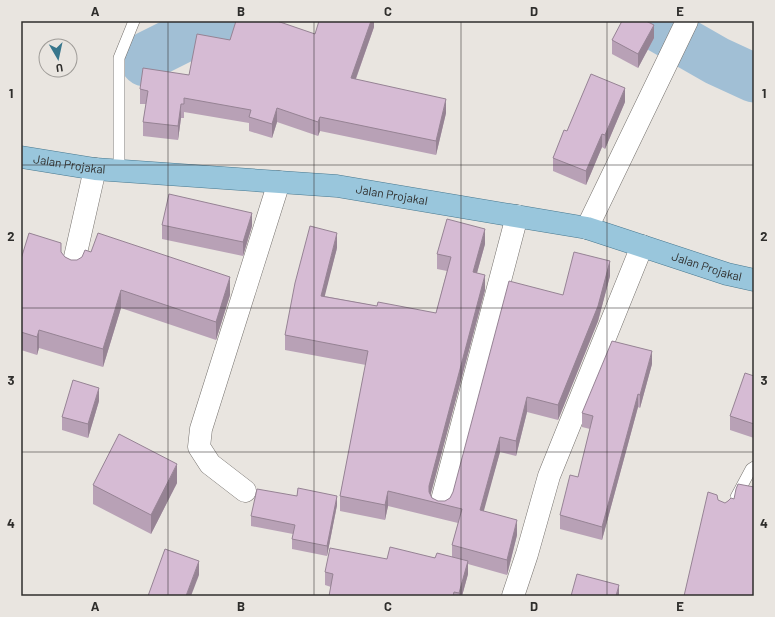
<svg xmlns="http://www.w3.org/2000/svg" width="775" height="617" viewBox="0 0 775 617" font-family="Barlow,sans-serif">
<style>
.lines{fill:none;stroke-linecap:round;stroke-linejoin:round}
.river{stroke:#a1bfd5;stroke-width:49}
.lane-casing{stroke:#75716d;stroke-width:12}
.street-casing{stroke:#75716d;stroke-width:23}
.primary-casing{stroke:#48788f;stroke-width:23}
.lane{stroke:#fff;stroke-width:11}
.street{stroke:#fff;stroke-width:22}
.primary{stroke:#99c6dc;stroke-width:22}
.wall{fill:#b8a1b6}
.shaded-wall{fill:#968394}
.building{fill:#d6bbd4;stroke:#968394}
.grid{fill:none;stroke:#2f2e2c;stroke-width:1;stroke-opacity:0.55}
.labels{text-anchor:middle;stroke-width:3;stroke-linejoin:round;paint-order:stroke}
.street-label{font-size:12px;fill:#2f2e2c;stroke:#e9e5e0}
.neatline{fill:none;stroke:#2f2e2c;stroke-width:1.5}
.grid-label{font-size:13px;text-anchor:middle;font-weight:bold;fill:#2f2e2c}
</style>
<rect width="100%" height="100%" fill="#e9e5e0"/>
<g class="lines">
<g class="river">
<path d="M647,21L717,61L754,78"/>
<path d="M145,62L149,55L217,21"/>
</g>
<defs>
<g id="lane">
<path d="M119,171V58L134,21"/>
<path d="M736,497L751,469L754,467"/>
</g>
<g id="street">
<path d="M587,228L687,21"/>
<path d="M73,266L95,169"/>
<path d="M245,491L210,464L199,447L201,429L279,182"/>
<path d="M441,504L517,216"/>
<path d="M513,596L527,554L549,476L642,246"/>
</g>
<g id="primary">
<path id="s1" d="M21,157L95,169L337,186L587,228L727,274L754,280"/>
</g>
</defs>
<use href="#lane" class="lane-casing"/>
<use href="#street" class="street-casing"/>
<use href="#primary" class="primary-casing"/>
<use href="#lane" class="lane"/>
<use href="#street" class="street"/>
<use href="#primary" class="primary"/>
</g>
<g class="wall">
<path d="M374,21V27L356,79L446,113L436,155L320,131L318,136L277,122L272,138L249,131V123L184,112V118H181L178,140L143,136V122L146,104H140V89L189,75L230,40L315,34Z"/>
<path d="M654,38L638,68L612,54V40Z"/>
<path d="M625,102L605,149L602,147L586,185L553,171V158L567,131Z"/>
<path d="M162,225L252,226L243,256L162,239Z"/>
<path d="M485,244L477,273L485,290L430,495L432,498L438,501H445L450,498L563,295L610,276L598,321L558,420L527,412L516,456L500,452L483,511L517,535L507,575L468,564V574L462,596H329L331,587L325,585V572L387,559L452,557V545L458,523L388,506L385,520L340,511V496L366,365L285,350V335L337,248L324,296L377,306L436,313L447,271L437,269V254Z"/>
<path d="M61,252L65,257L71,260L230,295L216,340L121,308L103,367L39,348L37,355L21,350V259Z"/>
<path d="M652,364L640,408L638,407L602,540L560,529V515L578,477L590,429L582,427V413Z"/>
<path d="M754,376V438L730,430V416Z"/>
<path d="M99,401L88,438L62,430V417Z"/>
<path d="M177,483L151,534L93,504V485Z"/>
<path d="M337,505L327,556L292,549V539L293,534L251,526V516Z"/>
</g>
<g class="shaded-wall">
<path d="M371,21H374V27L351,92V78Z"/>
<path d="M654,25V38L638,68V54Z"/>
<path d="M625,88V102L605,149V135Z"/>
<path d="M446,99V113L436,155V141Z"/>
<path d="M181,104V118L178,140V126Z"/>
<path d="M277,108V122L272,138V124Z"/>
<path d="M320,117V131L318,136V122Z"/>
<path d="M602,134V147L586,185V171Z"/>
<path d="M252,213V226L243,256V242Z"/>
<path d="M485,229V244L473,287V272Z"/>
<path d="M337,233V248L321,311V296Z"/>
<path d="M610,261V276L598,321L558,420V405Z"/>
<path d="M485,275V290L429,501V486Z"/>
<path d="M230,277V295L216,340V322Z"/>
<path d="M121,290V308L103,367V349Z"/>
<path d="M39,330V348L37,355V337Z"/>
<path d="M652,351V364L640,408V395Z"/>
<path d="M99,388V401L88,438V424Z"/>
<path d="M638,394V407L602,540V527Z"/>
<path d="M527,397V412L516,456V441Z"/>
<path d="M500,437V452L480,525V510Z"/>
<path d="M177,464V483L151,534V515Z"/>
<path d="M388,491V506L385,520V505Z"/>
<path d="M337,496V505L327,556V546Z"/>
<path d="M517,520V535L507,575V560Z"/>
<path d="M199,561V575L191,596H186Z"/>
<path d="M468,561V574L462,596H459V593Z"/>
<path d="M619,585V596H616Z"/>
</g>
<g class="building">
<path d="M236,21H277L315,34L319,21H371L351,78L446,99L436,141L320,117L318,122L277,108L272,124L249,117L251,110L184,98V104H181L178,126L143,122L148,91L140,89L143,68L189,75L197,34L230,40Z"/>
<path d="M622,21H646L654,25L638,54L612,40Z"/>
<path d="M591,74L625,88L605,135L602,134L586,171L553,158L564,130L567,131Z"/>
<path d="M169,194L252,213L243,242L162,225Z"/>
<path d="M447,219L485,229L473,272L485,275L429,486V492L432,498L438,501H445L450,498L453,492L509,281L563,295L574,252L610,261L598,306L558,405L527,397L516,441L500,437L480,510L517,520L507,560L452,545L462,509L388,491L385,505L340,496L368,351L285,335L295,283L310,226L337,233L321,296L377,306L378,302L436,313L451,257L437,254Z"/>
<path d="M29,233L61,243V252L65,257L71,260H77L82,257L85,250L91,252L98,233L230,277L216,322L121,290L103,349L39,330L37,337L21,332V259Z"/>
<path d="M612,341L652,351L640,395L638,394L602,527L560,515L570,475L578,477L593,416L582,413Z"/>
<path d="M745,373L754,376V424L730,416Z"/>
<path d="M73,380L99,388L88,424L62,417Z"/>
<path d="M119,434L177,464L151,515L93,485Z"/>
<path d="M738,484L754,487V596H684L708,492L717,495L718,500L725,503L728,501L731,498L734,499L736,489Z"/>
<path d="M298,488L337,496L327,546L292,539L295,525L251,516L257,489L297,496Z"/>
<path d="M390,547L435,558L437,553L468,561L459,593L454,592L453,596H329L333,574L325,572L330,548L387,559Z"/>
<path d="M165,549L199,561L186,596H148Z"/>
<path d="M577,574L619,585L616,596H571Z"/>
</g>
<path class="grid" d="M168,21V596M314,21V596M461,21V596M607,21V596M21,165H754M21,308H754M21,452H754"/>
<g class="labels">
<g class="street-label">
<text dy="4" stroke="none"><textPath href="#s1" startOffset="49">Jalan Projakal</textPath></text>
<text dy="4" stroke="none"><textPath href="#s1" startOffset="373">Jalan Projakal</textPath></text>
<text dy="4" stroke="none"><textPath href="#s1" startOffset="697">Jalan Projakal</textPath></text>
</g>
</g>
<rect width="775" height="617" fill="none" stroke="#e9e5e0" stroke-width="44"/>
<g transform="translate(58 58) rotate(171)"><circle r="19" fill="#e9e5e0" stroke="#9f9c98"/>
<path d="M0-3L7 15L0 10L-7 15Z" fill="#38768c"/>
<text y="-6" font-size="11" font-weight="bold" text-anchor="middle" fill="#2f2e2c">U</text>
</g>
<rect x="22" y="22" width="731" height="573" class="neatline"/>
<g class="grid-label">
<text x="95" y="16">A</text>
<text x="241" y="16">B</text>
<text x="388" y="16">C</text>
<text x="534" y="16">D</text>
<text x="680" y="16">E</text>
<text x="11" y="98">1</text>
<text x="764" y="98">1</text>
<text x="11" y="241">2</text>
<text x="764" y="241">2</text>
<text x="11" y="385">3</text>
<text x="764" y="385">3</text>
<text x="11" y="528">4</text>
<text x="764" y="528">4</text>
<text x="95" y="611">A</text>
<text x="241" y="611">B</text>
<text x="388" y="611">C</text>
<text x="534" y="611">D</text>
<text x="680" y="611">E</text>
</g>
</svg>
